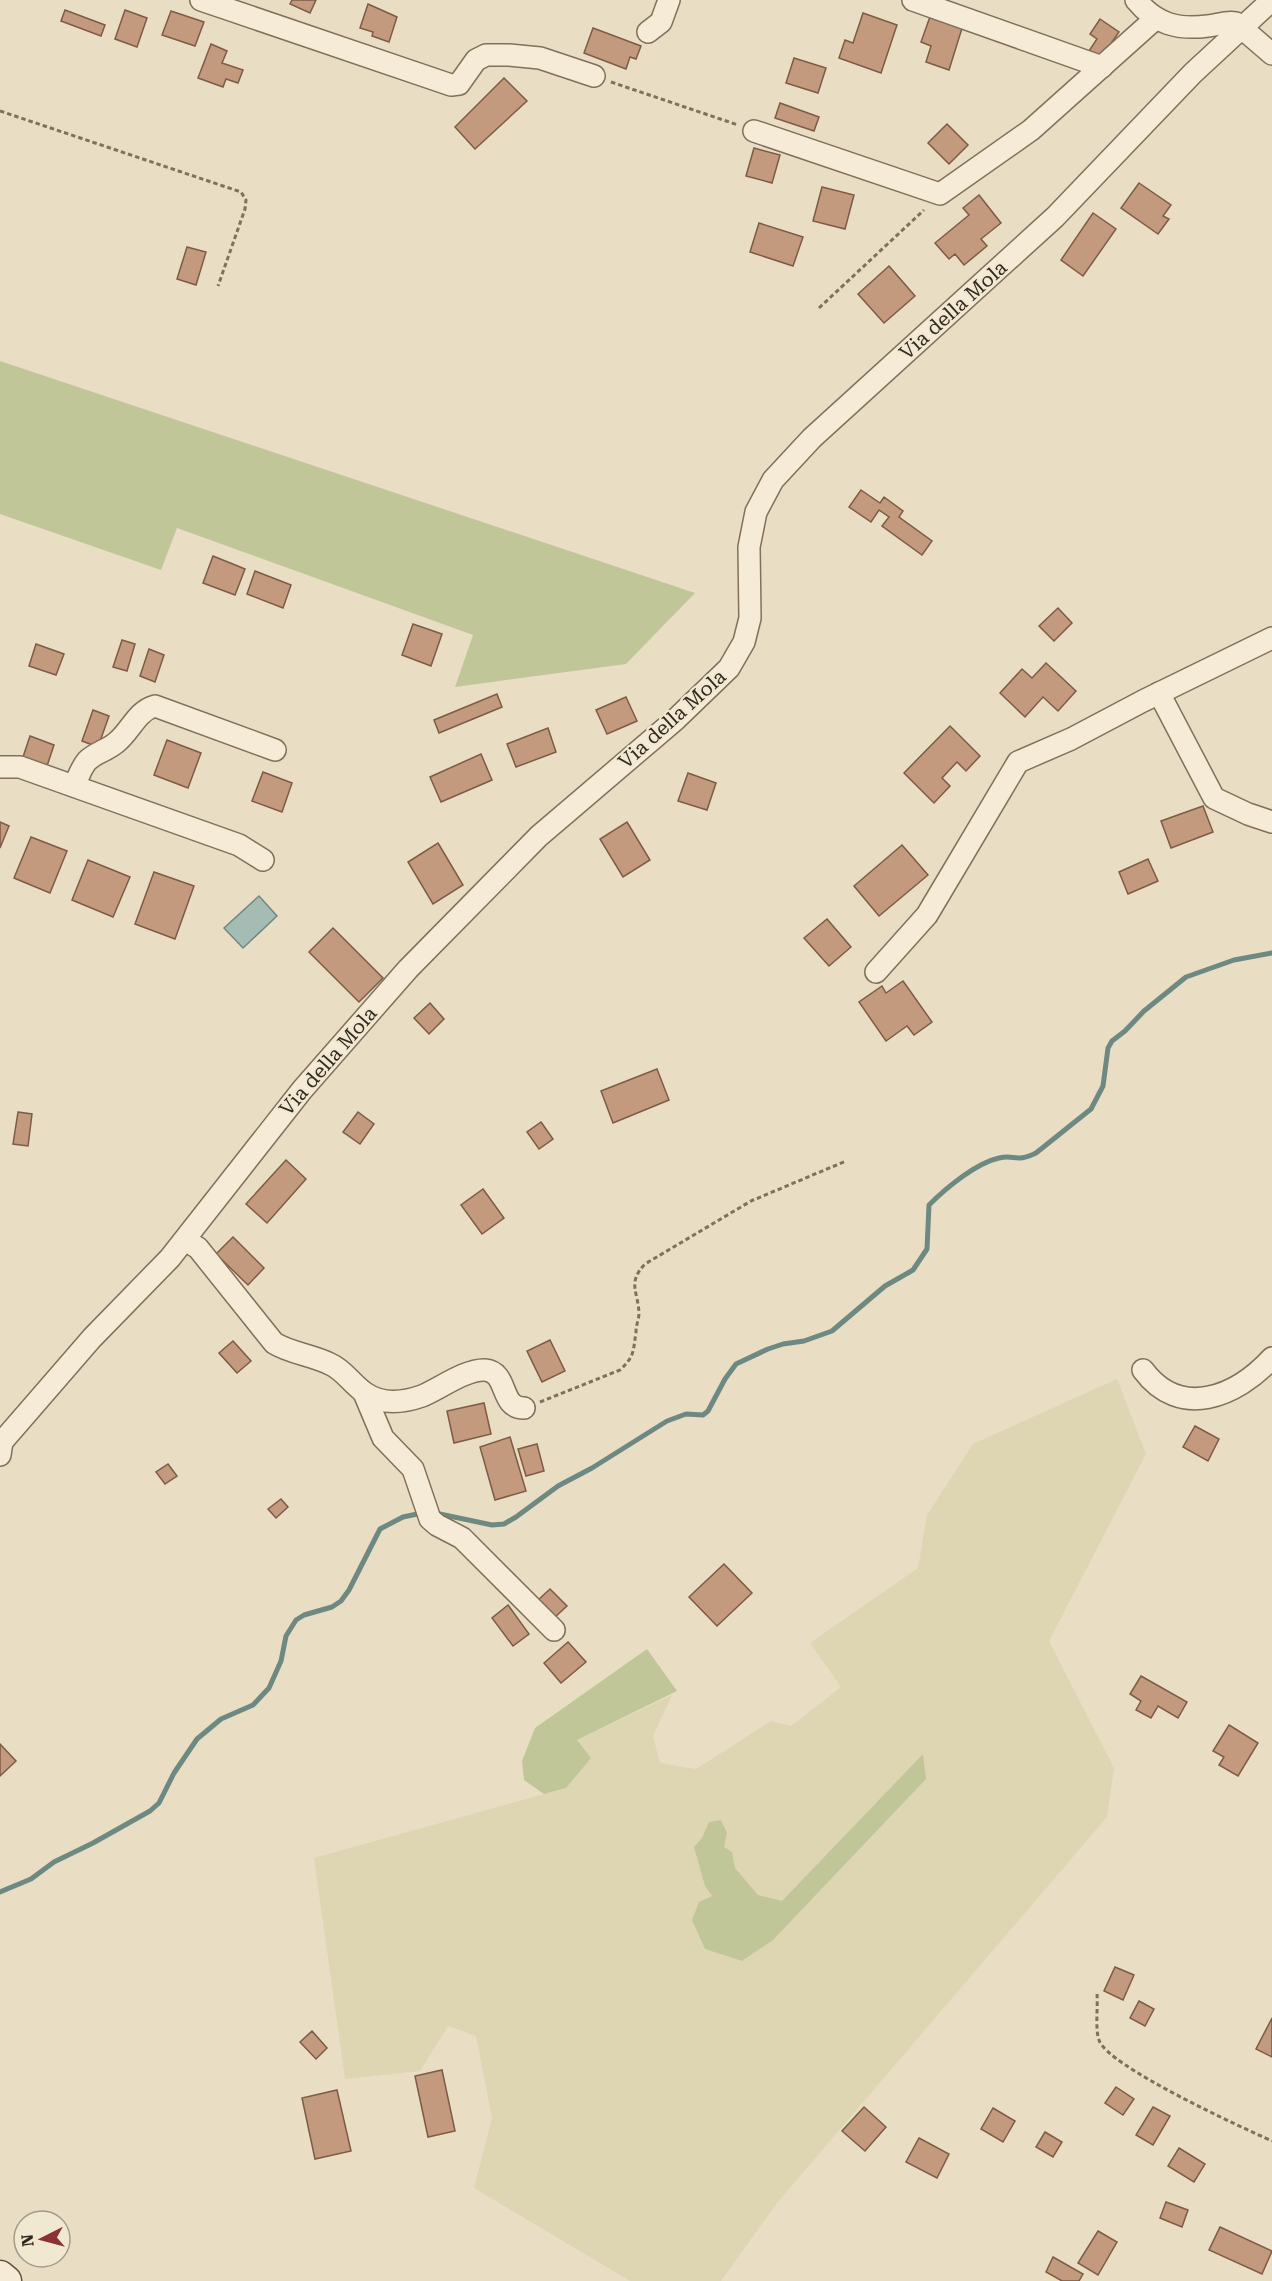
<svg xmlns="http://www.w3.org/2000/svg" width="1272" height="2281" viewBox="0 0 1272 2281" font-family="'Roboto Serif',serif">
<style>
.farmland{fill:#ded6b2}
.green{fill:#c1c699}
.water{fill:#a5bcb5;stroke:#6d8982;stroke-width:1.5}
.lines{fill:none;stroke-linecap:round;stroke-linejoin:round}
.stream{stroke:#6d8982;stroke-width:5}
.building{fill:#c39a7d;stroke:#7e5b45;stroke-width:1.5}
.street-casing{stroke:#81705c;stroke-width:24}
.secondary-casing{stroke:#63513f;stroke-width:33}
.path{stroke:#81705c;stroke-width:3;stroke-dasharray:4.5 3;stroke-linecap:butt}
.street{stroke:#f5ebd6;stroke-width:21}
.secondary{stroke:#f5ebd6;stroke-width:30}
.labels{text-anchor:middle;stroke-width:4.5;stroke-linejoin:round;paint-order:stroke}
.street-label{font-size:20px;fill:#33281f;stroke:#f1e8d2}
</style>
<rect width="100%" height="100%" fill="#e9ddc4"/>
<path class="farmland" d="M1117,1379L1146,1454L1049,1641L1114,1768L1107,1817L777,2203L721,2281H630L474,2188L492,2118L476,2036L448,2026L420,2071L345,2079L314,1858L566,1788L577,1740L672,1695L653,1736L660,1763L696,1769L771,1721L791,1726L841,1687L810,1643L918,1568L927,1515L973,1444Z"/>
<g class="green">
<path d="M0,361L695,593L626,664L455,687L473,635L177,528L161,570L0,514Z"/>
<path d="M647,1649L677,1691L577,1740L591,1758L566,1788L544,1794L524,1780L522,1761L535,1728Z"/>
<path d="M923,1754L926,1779L773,1940L742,1961L705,1949L692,1920L699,1902L712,1896L705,1886L694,1847L702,1838L709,1822L721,1820L727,1833L724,1847L732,1852L735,1868L758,1895L782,1901Z"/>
</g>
<path class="water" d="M259,896L277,916L243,948L224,928Z"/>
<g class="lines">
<g class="stream">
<path d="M435,1513L492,1525L504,1524L516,1517L558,1486L592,1468L667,1421L686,1414L703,1415L708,1411L725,1379L736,1364L768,1349L783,1344L804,1341L832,1331L885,1286L913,1270L927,1249L929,1205C946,1188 976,1163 999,1158C1015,1154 1016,1163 1036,1153L1091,1109L1103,1086L1108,1048L1112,1041L1125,1031L1144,1011L1186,977L1234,960L1272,953"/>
<path d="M0,1892L31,1879L54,1862L93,1843L150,1811L159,1803L174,1773L197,1739L221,1719L253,1705L269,1688L281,1661L286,1636L296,1620L304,1615L332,1607L341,1601L349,1590L380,1529L403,1517L422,1513"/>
</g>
</g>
<g class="building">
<path d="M292,0H316L310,13L290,4Z"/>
<path d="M368,4L397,17L389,42L372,36L373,32L360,28Z"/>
<path d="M65,10L105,25L101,36L61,21Z"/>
<path d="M125,10L147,18L137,47L115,39Z"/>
<path d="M171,11L204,22L195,46L162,35Z"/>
<path d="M863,13L897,25L881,73L839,58L845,40L853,43Z"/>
<path d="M931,14L963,25L949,70L926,62L931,46L921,42Z"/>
<path d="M1100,19L1119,32L1101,58L1089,51L1097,39L1090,34Z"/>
<path d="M593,28L641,46L636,59L630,57L626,69L584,53Z"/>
<path d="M211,44L227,51L222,63L243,70L238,83L226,79L223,87L198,78Z"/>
<path d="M794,58L826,68L818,93L786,83Z"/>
<path d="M504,78L527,101L475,149L455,127Z"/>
<path d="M780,103L819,117L814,131L775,118Z"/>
<path d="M947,124L968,145L949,164L928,143Z"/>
<path d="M754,148L780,155L772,183L746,176Z"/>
<path d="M1139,183L1171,205L1163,216L1169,219L1158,234L1121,208Z"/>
<path d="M822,187L854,195L845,229L813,221Z"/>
<path d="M979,195L1001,223L981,239L987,246L964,265L955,254L949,259L935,243L969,215L963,208Z"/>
<path d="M1093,213L1116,229L1083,276L1061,260Z"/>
<path d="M759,223L803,237L793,266L750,252Z"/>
<path d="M187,247L206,252L196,285L177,279Z"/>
<path d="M889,266L915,296L884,323L858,294Z"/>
<path d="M861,490L880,503L884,497L903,511L899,517L932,541L922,555L882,526L889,517L879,510L871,522L849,507Z"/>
<path d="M213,556L245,569L235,595L203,583Z"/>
<path d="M255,571L291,585L283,608L247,594Z"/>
<path d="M1058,608L1072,623L1054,641L1039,626Z"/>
<path d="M413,624L442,634L431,666L402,655Z"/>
<path d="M122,640L135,644L127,671L113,667Z"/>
<path d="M36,644L64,654L56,675L29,666Z"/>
<path d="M149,649L164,655L155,682L140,676Z"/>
<path d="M1046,663L1076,691L1058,711L1043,697L1025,717L1000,693L1022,669L1032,678Z"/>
<path d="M497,694L502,707L439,733L434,720Z"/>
<path d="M626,697L637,721L607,734L596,710Z"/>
<path d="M93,710L109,716L98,747L82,741Z"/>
<path d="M950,726L980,756L966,771L957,762L942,778L950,786L934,803L904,773Z"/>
<path d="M548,728L556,752L516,767L507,744Z"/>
<path d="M30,736L54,745L47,766L23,757Z"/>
<path d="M167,740L201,753L188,788L154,775Z"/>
<path d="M481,754L492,780L441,802L430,777Z"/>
<path d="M263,772L292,783L282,812L252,801Z"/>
<path d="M688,773L716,783L707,810L678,801Z"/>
<path d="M1203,806L1213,832L1171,848L1161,821Z"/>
<path d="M0,822L9,826L0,848Z"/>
<path d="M627,822L650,860L623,877L600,839Z"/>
<path d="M31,837L67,851L50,893L14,878Z"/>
<path d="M438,843L463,885L433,904L408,862Z"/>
<path d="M902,845L928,875L879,916L854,886Z"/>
<path d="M1148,859L1158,881L1128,894L1119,872Z"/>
<path d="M88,860L130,877L113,917L72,900Z"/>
<path d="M154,872L194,886L175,939L135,924Z"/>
<path d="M827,919L851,947L829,966L804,938Z"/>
<path d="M333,928L383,978L359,1002L309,952Z"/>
<path d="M903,981L932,1022L914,1035L907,1026L886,1041L859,1002L882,986L886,993Z"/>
<path d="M430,1003L444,1019L429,1034L414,1018Z"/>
<path d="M657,1069L669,1100L613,1123L601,1091Z"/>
<path d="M18,1112L32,1114L28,1146L13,1144Z"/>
<path d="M358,1112L374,1124L360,1144L343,1132Z"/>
<path d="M541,1122L553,1139L539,1149L527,1132Z"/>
<path d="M286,1160L306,1179L267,1223L246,1204Z"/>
<path d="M483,1189L504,1218L482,1234L461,1205Z"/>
<path d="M233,1237L264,1268L248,1285L216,1254Z"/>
<path d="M550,1340L565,1371L542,1382L527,1351Z"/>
<path d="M233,1341L251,1361L237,1373L219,1353Z"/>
<path d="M484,1403L491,1434L454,1443L447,1411Z"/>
<path d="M1195,1426L1219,1439L1208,1461L1183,1447Z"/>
<path d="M510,1437L526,1491L495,1500L480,1447Z"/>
<path d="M537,1444L544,1471L526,1476L518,1449Z"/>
<path d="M168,1464L177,1476L165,1484L156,1472Z"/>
<path d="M281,1499L288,1507L276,1518L268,1509Z"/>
<path d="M724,1564L752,1593L717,1626L689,1597Z"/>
<path d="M550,1589L567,1606L554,1618L537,1601Z"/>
<path d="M508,1605L529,1634L513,1646L492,1618Z"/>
<path d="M568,1642L586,1662L561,1683L544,1663Z"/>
<path d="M1141,1676L1187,1702L1178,1718L1158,1706L1151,1718L1136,1710L1141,1701L1130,1694Z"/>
<path d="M1229,1725L1258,1743L1238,1776L1219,1765L1224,1757L1213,1751Z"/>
<path d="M0,1744L16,1761L0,1776Z"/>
<path d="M1115,1967L1134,1975L1123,2000L1104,1991Z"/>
<path d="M1139,2001L1154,2009L1145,2026L1130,2018Z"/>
<path d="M1272,2018V2057L1256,2049Z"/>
<path d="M312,2031L327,2048L316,2059L300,2042Z"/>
<path d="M442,2070L455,2131L428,2137L415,2076Z"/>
<path d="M1116,2087L1134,2099L1123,2115L1105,2103Z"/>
<path d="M337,2090L351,2151L315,2159L302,2098Z"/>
<path d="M864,2107L886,2127L865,2151L842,2131Z"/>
<path d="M1153,2107L1170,2116L1153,2145L1136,2135Z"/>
<path d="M993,2108L1015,2121L1003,2142L981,2129Z"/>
<path d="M1045,2132L1062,2142L1053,2157L1036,2147Z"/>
<path d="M919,2138L949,2154L937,2178L906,2162Z"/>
<path d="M1179,2148L1205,2164L1194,2182L1168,2166Z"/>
<path d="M1166,2202L1188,2210L1182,2227L1160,2218Z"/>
<path d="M1220,2227L1272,2251L1262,2274L1209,2250Z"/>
<path d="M1098,2231L1117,2242L1098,2275L1078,2263Z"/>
<path d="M1053,2257L1083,2274L1079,2281H1062L1046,2272Z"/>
</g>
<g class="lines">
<defs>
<g id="street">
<path d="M201,0L451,85L459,84L476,60L486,55H509L540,58L594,76"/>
<path d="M913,0L1102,67"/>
<path d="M1136,0C1156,24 1177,30 1208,26C1218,25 1226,21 1236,23L1272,54"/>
<path d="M648,32L661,22L669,0"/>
<path d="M754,131L940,194L1031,130L1155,19"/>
<path d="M1159,693L1214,798L1248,814L1272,822"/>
<path d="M0,767H20L239,845L263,860"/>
<path d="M74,786C78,778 81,768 87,761C96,752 109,750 118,741C131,730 137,711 155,706L275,750"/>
<path d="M876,972L927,915L1018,762L1071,739L1143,701L1272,638"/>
<path d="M185,1240L198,1248L274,1343C290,1353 312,1355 330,1364C344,1370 352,1384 365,1393C382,1405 402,1403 422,1396C439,1389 466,1369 485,1370C509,1372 499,1408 524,1408"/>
<path d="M1143,1370C1180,1420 1236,1397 1272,1358"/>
<path d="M364,1393L383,1438L413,1469L430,1519L437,1525L462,1538L554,1630"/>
<path d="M0,1455L2,1442L92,1338L170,1258L302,1090L408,969L539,836L675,720L729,668L744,642L750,618L749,547L756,512L773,480L812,438L1055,217L1193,73L1272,0"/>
</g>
<path id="secondary" d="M0,2276L6,2281"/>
</defs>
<use href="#street" class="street-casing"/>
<use href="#secondary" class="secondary-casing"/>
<g class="path">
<path d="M611,82L738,125"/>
<path d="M0,111L241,192L246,200L245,209L218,286"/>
<path d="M819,308L924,210"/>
<path d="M540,1402L620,1370C635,1356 633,1351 636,1332C636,1325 639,1319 639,1313C638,1291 627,1283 645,1264L751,1201L846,1161"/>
<path d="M1097,1994C1098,2007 1095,2029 1099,2040C1107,2066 1243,2128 1272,2141"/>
</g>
<use href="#street" class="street"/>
<use href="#secondary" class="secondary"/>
</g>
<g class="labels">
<g class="street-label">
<text transform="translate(953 310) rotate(-42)" y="7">Via della Mola</text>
<text transform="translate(672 719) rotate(-42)" y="7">Via della Mola</text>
<text transform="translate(328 1061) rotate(-49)" y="7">Via della Mola</text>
</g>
</g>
<g transform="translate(42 2239) rotate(264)"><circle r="28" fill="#f1e8d2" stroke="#a59b8a" stroke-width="1.5"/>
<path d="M0-4.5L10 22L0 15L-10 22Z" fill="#8a3234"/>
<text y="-9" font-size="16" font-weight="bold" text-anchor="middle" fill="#33281f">N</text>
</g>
</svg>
